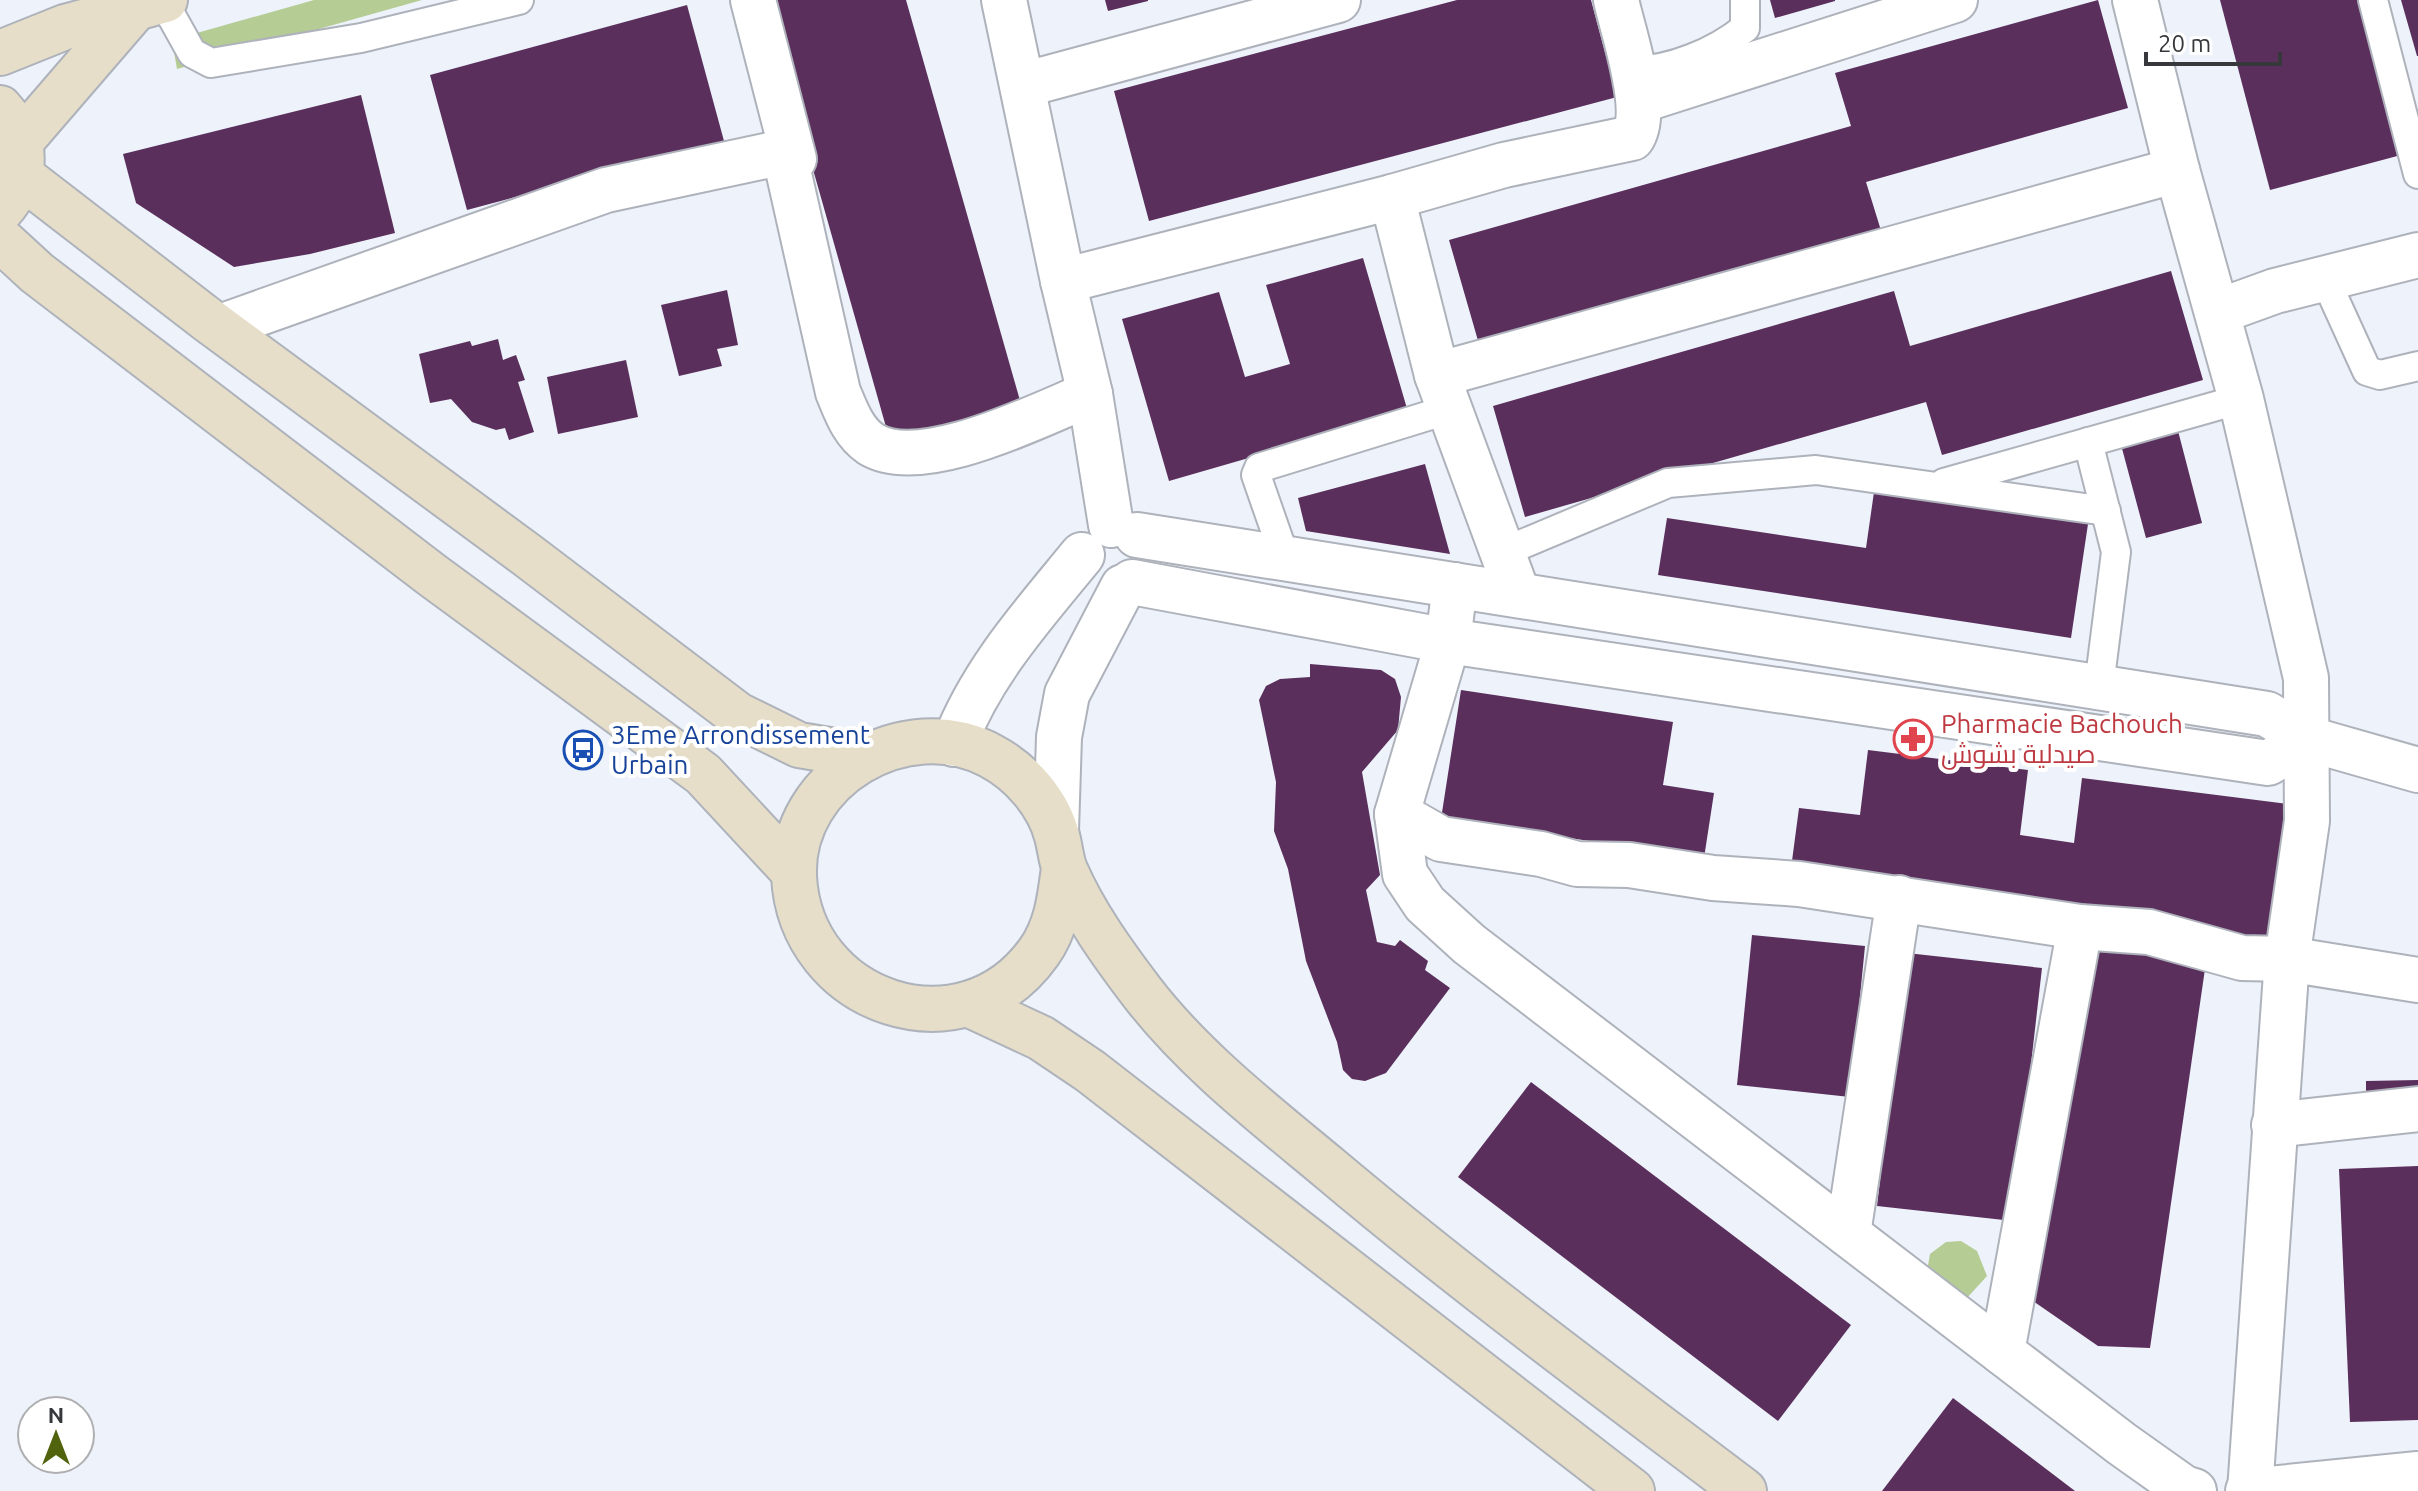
<svg xmlns="http://www.w3.org/2000/svg" width="2418" height="1491" viewBox="0 0 2418 1491" font-family="Ubuntu,Cairo,sans-serif">
<style>
.green{fill:#b5cc94}
.building{fill:#5a2f5c}
.lines{fill:none;stroke-linecap:round;stroke-linejoin:round}
.lane-casing{stroke:#aeb2bb;stroke-width:32}
.street-casing{stroke:#aeb2bb;stroke-width:48}
.secondary-casing{stroke:#aeb2bb;stroke-width:48}
.lane{stroke:#fff;stroke-width:28}
.street{stroke:#fff;stroke-width:44}
.secondary{stroke:#e6dec8;stroke-width:44}
.labels{text-anchor:middle;stroke-width:8;stroke-linejoin:round;paint-order:stroke}
.health-label{font-size:26px;fill:#be3a42;stroke:#fff;text-anchor:start}
.transit-label{font-size:26px;fill:#164399;stroke:#fff;text-anchor:start}
</style>
<rect width="100%" height="100%" fill="#edf2fb"/>
<g class="green">
<path d="M314,0H422L177,69L172,40Z"/>
<path d="M1961,1241L1977,1251L1987,1276L1966,1299L1926,1277L1930,1254L1946,1242Z"/>
</g>
<g class="building">
<path d="M765,0H906L1021,404L890,441Z"/>
<path d="M1105,0H1148V1L1108,11Z"/>
<path d="M1457,0H1591L1617,97L1149,221L1114,91Z"/>
<path d="M1770,0H1835V1L1775,18Z"/>
<path d="M2098,0L2128,108L1866,182L1883,237L1481,351L1449,240L1851,126L1835,73Z"/>
<path d="M2220,0H2359L2401,155L2270,190Z"/>
<path d="M2401,0H2418V56H2417Z"/>
<path d="M687,5L724,141L467,210L430,75Z"/>
<path d="M361,95L395,233L310,254L234,267L136,203L123,154Z"/>
<path d="M1363,258L1408,412L1169,481L1122,319L1219,292L1245,377L1290,364L1266,285Z"/>
<path d="M2171,271L2203,380L1942,455L1926,402L1525,517L1493,406L1894,291L1910,346Z"/>
<path d="M727,290L738,345L717,349L722,366L679,376L661,305Z"/>
<path d="M498,339L503,360L516,355L525,380L518,382L534,432L509,440L505,428L496,430L472,422L451,399L430,403L419,354L470,341L472,346Z"/>
<path d="M626,360L638,417L558,434L547,377Z"/>
<path d="M2177,427L2202,523L2146,538L2120,441Z"/>
<path d="M1425,464L1450,554L1306,531L1298,498Z"/>
<path d="M1874,492L2088,524L2071,638L1658,575L1667,518L1866,548Z"/>
<path d="M1310,664L1381,670L1395,679L1401,697L1398,730L1362,772L1380,875L1366,890L1377,942L1395,946L1400,940L1428,961L1425,970L1450,988L1386,1073L1365,1081L1352,1079L1343,1070L1337,1042L1306,961L1288,869L1274,831L1276,782L1259,700L1266,686L1280,679L1310,677Z"/>
<path d="M1461,690L1673,722L1663,785L1714,793L1704,858L1441,819Z"/>
<path d="M1868,750L2028,770L2020,835L2074,843L2082,778L2295,805L2278,939L1790,876L1799,808L1860,815Z"/>
<path d="M1752,935L1865,946L1850,1097L1737,1085Z"/>
<path d="M2081,944L2206,962L2150,1348L2098,1346L2033,1301Z"/>
<path d="M1907,953L2042,968L2013,1221L1877,1206Z"/>
<path d="M2418,1080V1102H2366V1081Z"/>
<path d="M1531,1082L1851,1325L1778,1421L1458,1177Z"/>
<path d="M2418,1166V1420L2350,1422L2339,1169Z"/>
<path d="M1953,1398L2075,1491H1882Z"/>
</g>
<g class="lines">
<defs>
<g id="lane">
<path d="M2373,0L2418,174"/>
<path d="M163,1L192,53L211,63L361,38L519,0"/>
<path d="M1632,71C1670,71 1716,52 1745,28V0"/>
<path d="M2326,281L2367,371L2380,375L2418,366"/>
<path d="M2088,442L2116,552L2099,686"/>
<path d="M1944,483L2241,399"/>
<path d="M1501,553L1668,483L1816,470L2106,511"/>
<path d="M1285,558L1256,475L1259,468L1450,409"/>
</g>
<g id="street">
<path d="M753,0L794,159L784,152"/>
<path d="M1004,0L1063,281L1090,394L1111,525"/>
<path d="M2135,0L2177,170L2241,399L2306,678L2307,821L2287,959L2250,1491"/>
<path d="M1023,85L1338,0"/>
<path d="M1639,101L1955,0"/>
<path d="M1392,197L1437,375L1517,592"/>
<path d="M1063,281L1392,197L1504,165L1632,138C1651,111 1623,32 1616,0"/>
<path d="M2217,312L2275,291L2418,255"/>
<path d="M220,327L606,190L784,152L838,392C846,411 853,432 871,444C922,475 1040,414 1090,394"/>
<path d="M1437,375L2177,170"/>
<path d="M1137,535L2267,714L2309,739L2418,770"/>
<path d="M1132,582L1448,641L2268,763L2309,739"/>
<path d="M1455,585L1448,641L1397,814L1405,874L1425,904L1469,944L2122,1444L2184,1488L2194,1491"/>
<path d="M954,744C982,671 1033,615 1082,555"/>
<path d="M1397,814L1441,839L1541,854L1577,864L1629,865L1713,878L1799,884L2080,927L2149,932L2242,958L2287,959L2418,980"/>
<path d="M1056,831L1059,737L1067,694L1123,587"/>
<path d="M2274,1125L2418,1109"/>
<path d="M1848,1234L1899,898"/>
<path d="M2002,1352L2080,927"/>
<path d="M2248,1491L2418,1474"/>
</g>
<g id="secondary">
<path d="M0,53L65,27L165,0"/>
<path d="M0,108C29,140 29,179 0,211"/>
<path d="M21,141L134,10"/>
<path d="M20,175L208,320L527,555L738,715L799,745L865,756"/>
<path d="M0,239L37,273L432,575L703,774L794,872"/>
<path d="M1064,868C1060,898 1057,927 1039,952C963,1059 800,1004 794,876C790,778 906,710 991,756C1021,772 1048,802 1057,836C1060,847 1061,860 1065,870C1084,914 1113,954 1141,991C1192,1058 1264,1114 1329,1168C1463,1281 1604,1385 1744,1491"/>
<path d="M968,1004L1041,1038L1090,1071L1632,1491"/>
</g>
</defs>
<use href="#lane" class="lane-casing"/>
<use href="#street" class="street-casing"/>
<use href="#secondary" class="secondary-casing"/>
<use href="#lane" class="lane"/>
<use href="#street" class="street"/>
<use href="#secondary" class="secondary"/>
</g>
<defs>
<symbol id="pharmacy-ring" viewBox="-11 -11 22 22"><circle r="9.5" fill="#fff" stroke="#e0444e" stroke-width="1.5"/><path d="M-2-6h4v4h4v4h-4v4h-4v-4h-4v-4h4Z" fill="#e0444e"/></symbol>
<symbol id="bus-ring" viewBox="-11 -11 22 22"><circle r="9.5" fill="#fff" stroke="#1a4fb4" stroke-width="1.5"/><path d="M-5-6H5V4H4V6H2V4H-2V6H-4V4H-5ZM-3.5-4V0h7V-4ZM-3.5 1.2v1.5H-2V1.2ZM2 1.2v1.5H3.5V1.2Z" fill="#1a4fb4"/></symbol>
</defs>
<g fill-rule="evenodd">
<use href="#pharmacy-ring" x="1891" y="717" width="44" height="44"/>
<use href="#bus-ring" x="561" y="728" width="44" height="44"/>
</g>
<g class="labels">
<g class="health-label">
<text x="1941" y="733">Pharmacie Bachouch<tspan x="1941" dy="30">صيدلية بشوش</tspan></text>
</g>
<g class="transit-label">
<text x="611" y="744">3Eme Arrondissement<tspan x="611" dy="30">Urbain</tspan></text>
</g>
</g>
<g transform="translate(56 1435)"><circle r="38" fill="#ffffff" stroke="#afafb1" stroke-width="2"/>
<path d="M0-6L14 30L0 20L-14 30Z" fill="#51630c"/>
<text y="-12" font-size="22" font-weight="bold" text-anchor="middle" fill="#36383c">N</text>
</g>
<path d="M2146 52v12h134v-12" fill="none" stroke="#36383c" stroke-width="4"/>
<text x="2158" y="52" font-size="24" fill="#36383c" stroke="#ffffff" stroke-width="6" paint-order="stroke">20 m</text>
</svg>
